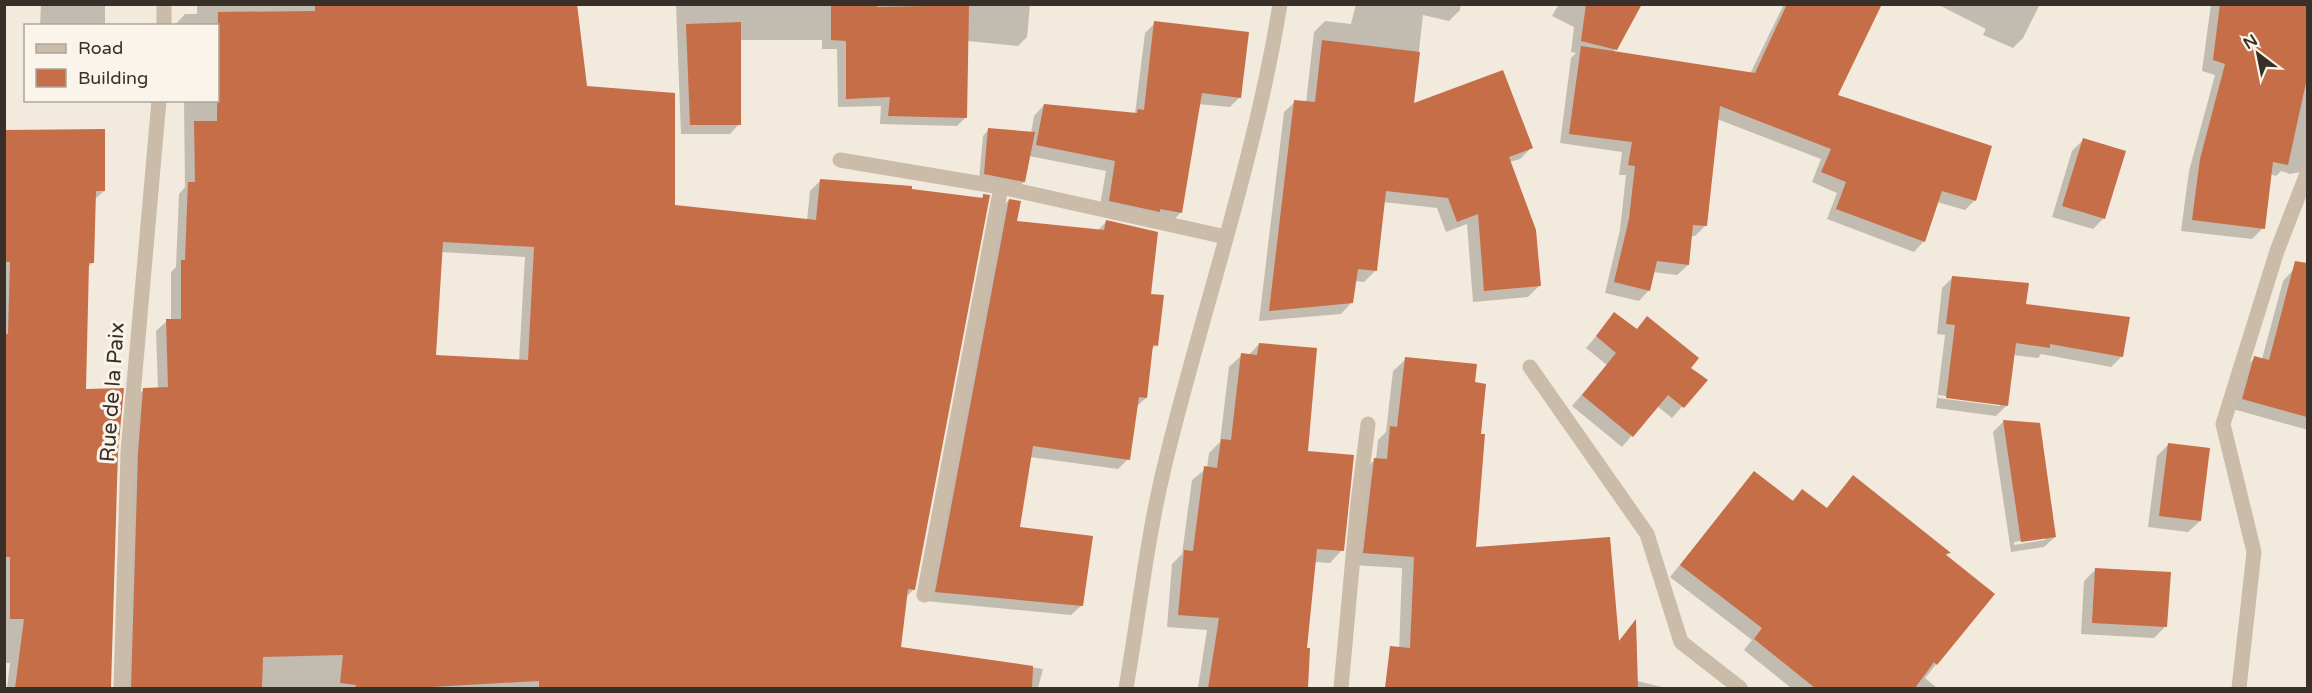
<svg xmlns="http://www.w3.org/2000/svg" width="2312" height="693" viewBox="0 0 2312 693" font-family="'Varela Round',sans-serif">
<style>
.shadow{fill:#0003;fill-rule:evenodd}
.building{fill:#c66e48;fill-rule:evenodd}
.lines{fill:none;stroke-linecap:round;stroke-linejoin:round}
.street{stroke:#cbbba9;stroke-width:15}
.labels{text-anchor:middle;stroke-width:6;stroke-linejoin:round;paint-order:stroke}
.street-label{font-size:21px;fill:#382f29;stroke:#faf4ea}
</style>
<rect width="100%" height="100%" fill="#f2eadd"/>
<g class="shadow">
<path d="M41,4H105V26H40Z"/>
<path d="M197,4H576L586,87L674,207L807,221L810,191L821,180L980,199L984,195L914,589L905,598L899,648L1043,669L1038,688H120L134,400L144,389H158L156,331L167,321H171V272L176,267L179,194L185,187L184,100H218V26H174L185,14H197ZM441,252L525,257L519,361L434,356Z"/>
<path d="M676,4H1030L1027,37L1018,46L968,41L966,117L957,126L880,124L881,106L838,107L837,49H822V40H740L739,124L730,134H681Z"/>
<path d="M1356,4H1461L1460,10L1449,21L1423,15L1413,105L1531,148L1520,159L1510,162L1539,286L1528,297L1473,302L1467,224L1446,232L1437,208L1383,202L1375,271L1364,282L1355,281L1352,302L1341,314L1259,321L1284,112L1295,102L1306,103L1314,32L1325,21L1351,24Z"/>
<path d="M1559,4H1641L1613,53L1750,74L1784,4H1881L1836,96L1975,200L1965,210L1937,202L1924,241L1914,252L1827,219L1837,193L1812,182L1821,159L1717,119L1705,226L1695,236H1691L1688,265L1677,275L1653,272L1649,290L1639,301L1605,293L1620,230L1626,175H1619L1622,152L1560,143L1571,58L1576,53L1571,52L1574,27L1552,16Z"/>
<path d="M1937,4H2040L2023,38L2013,48L1983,35L1986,29Z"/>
<path d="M2211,4H2308V181L2300,172L2290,174L2281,171L2276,176L2270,174L2263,228L2252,239L2181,231L2189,171L2215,75L2202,71Z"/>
<path d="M1155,23L1240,97L1230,107L1198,104L1181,212L1171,223L1099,211L1106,171L1029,156L1024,182L1018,187L979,180L983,136L988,130L1031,133L1034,116L1044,105L1135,114L1145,33Z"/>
<path d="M4,132L104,191L94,200L93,262L87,268L84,391L117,452L110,688H7L10,663H4Z"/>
<path d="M2083,140L2104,218L2093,229L2052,217L2072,151Z"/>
<path d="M1009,200L1016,223L1097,231L1106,222L1150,295L1156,345L1151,350L1146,398L1136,407L1128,459L1118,469L1030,457L1019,528L1082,605L1071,615L925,601L999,210Z"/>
<path d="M2293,270L2308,274V430L2233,409L2244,368L2255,358L2262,359L2283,281Z"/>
<path d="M1953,277L2025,305L2122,356L2111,367L2041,354L2038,358L2013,355L2007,405L1996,416L1936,408L1945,335L1937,334L1942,288ZM1938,395L2000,403V406L1938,398Z"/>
<path d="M1615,314L1636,330L1648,318L1689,368L1706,380L1672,418L1657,406L1622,447L1572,406L1607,365L1586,348Z"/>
<path d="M1259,344L1306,452L1342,550L1330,563L1314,562L1305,649H1308L1307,688H1198L1207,630L1167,627L1172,564L1182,554L1192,480L1207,468L1209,453L1220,442L1229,367L1242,355L1248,356Z"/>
<path d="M1406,359L1473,384L1479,435L1474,549L1618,642L1635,623L1637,681L1666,688H1385L1389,661L1399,651L1402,568L1352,565L1362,471L1376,459L1378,440L1386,432L1393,371Z"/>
<path d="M2004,421L2055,537L2044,547L2011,552L1993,432ZM2045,537V540L2014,545V542Z"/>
<path d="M2168,445L2200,521L2188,532L2148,527L2157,456Z"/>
<path d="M1754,473L1791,502L1802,491L1826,509L1853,477L1949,553L1946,556L1993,594L1925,678L1937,688H1791L1744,650L1752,640L1670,577Z"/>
<path d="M2095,570L2165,627L2154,638L2081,634L2084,581Z"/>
</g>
<g class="building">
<path d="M315,4H577L587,86L675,93V205L816,220L820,179L912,186V189L983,198V194L990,195L915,590L908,589L901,647L1033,666L1032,688H539V681L414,688H355L356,685L340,683L343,655L263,657L262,688H131L138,453L143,388L168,387L166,319H181V260H185L188,182H195L194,121H217L218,12L315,11ZM443,242L534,247L528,360L436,355Z"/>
<path d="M831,4H877V7L969,5L967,118L888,116L890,97L846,99V41L831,40Z"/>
<path d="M1586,4H1642L1617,50L1581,41Z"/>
<path d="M1787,4H1882L1838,95L1992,146L1976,201L1942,191L1925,242L1836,209L1846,182L1821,172L1831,149L1720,106L1707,226L1693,225L1689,265L1657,261L1650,291L1614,282L1629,219L1635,166L1628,165L1632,142L1569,134L1581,46L1755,73Z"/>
<path d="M2220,4H2307V78L2288,165L2273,162L2265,229L2192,220L2200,159L2225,64L2213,60Z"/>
<path d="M1154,21L1249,32L1241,98L1202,93L1182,213L1160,209V212L1109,201L1115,161L1036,145L1044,104L1137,113L1138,109L1144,110Z"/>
<path d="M741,22V125H690L686,24Z"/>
<path d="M1322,40L1420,52L1414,103L1503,70L1533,148L1509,157L1536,230L1541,286L1484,291L1478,214L1457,222L1448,198L1386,191L1377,271L1358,269L1353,303L1269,311L1294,100L1315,102Z"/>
<path d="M988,128L1035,132L1025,182L984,174Z"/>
<path d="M105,129V191H96L94,263H89L86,389L124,388L118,452L111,688H15L24,619H10V557H4V334H8L10,262H4V130Z"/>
<path d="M2083,138L2126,151L2105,219L2062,206Z"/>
<path d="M1009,199L1021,201L1017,221L1104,230L1106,220L1158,232L1151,294L1164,295L1158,346L1153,345L1147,398L1139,397L1130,460L1033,446L1020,527L1093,536L1083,606L935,592Z"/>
<path d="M2295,261L2307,263V417L2242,399L2254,356L2269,360Z"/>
<path d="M1952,276L2029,283L2026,304L2130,317L2123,357L2050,344V348L2016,343L2008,406L1946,398L1955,325L1946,324Z"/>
<path d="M1614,312L1637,329L1647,316L1699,358L1691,368L1708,380L1684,408L1668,395L1633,437L1582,395L1616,353L1596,336Z"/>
<path d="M1259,343L1317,348L1308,451L1354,455L1344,551L1317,549L1307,648H1310L1308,688H1208L1219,618L1178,615L1184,550L1193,551L1204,466L1217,468L1221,439L1231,440L1241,353L1257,355Z"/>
<path d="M1405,357L1477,364L1475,382L1486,384L1481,434H1485L1476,547L1610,537L1619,641L1636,619L1638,688H1385L1390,646L1410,648L1414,557L1363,553L1374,458L1387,459L1390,426L1397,427Z"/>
<path d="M2003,420L2040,423L2056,537L2021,542Z"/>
<path d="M2168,443L2210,448L2201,521L2159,516Z"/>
<path d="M1754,471L1793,501L1802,489L1827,508L1853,475L1951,553L1945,554L1995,594L1937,665L1934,662L1915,688H1815L1754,639L1762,628L1680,565Z"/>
<path d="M2095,568L2171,572L2167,627L2092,623Z"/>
</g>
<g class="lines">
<g class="street">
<path d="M164,26V4"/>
<path d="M840,160L1001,187L1226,237"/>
<path d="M1530,367L1647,534L1681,642L1740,688"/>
<path d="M924,595L1001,187"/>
<path d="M121,688L128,452L159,100"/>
<path d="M1126,688C1139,614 1147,537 1165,464C1202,311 1255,160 1280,4"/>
<path d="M1341,688L1358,502L1368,424"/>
<path d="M2239,688L2254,552L2223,424L2277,251L2308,171"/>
</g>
</g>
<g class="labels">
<g class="street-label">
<text transform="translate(112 392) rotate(-86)" y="7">Rue de la Paix</text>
</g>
</g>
<rect width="2312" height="693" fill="none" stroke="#382f29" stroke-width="12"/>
<rect x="24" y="24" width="195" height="78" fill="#faf4ea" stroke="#aca59d" stroke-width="1.5"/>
<rect x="36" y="44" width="30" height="9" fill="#cbbba9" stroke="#aca59d" stroke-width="1.5"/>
<text x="78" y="54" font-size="18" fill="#382f29">Road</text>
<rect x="36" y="69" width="30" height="18" fill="#c66e48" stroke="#aca59d" stroke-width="1.5"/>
<text x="78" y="84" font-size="18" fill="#382f29">Building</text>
<g transform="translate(2258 54) rotate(328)" stroke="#faf4ea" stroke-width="4.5" paint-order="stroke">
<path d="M0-4.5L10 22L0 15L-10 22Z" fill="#382f29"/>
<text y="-9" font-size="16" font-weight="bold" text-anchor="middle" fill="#382f29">N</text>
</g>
</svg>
